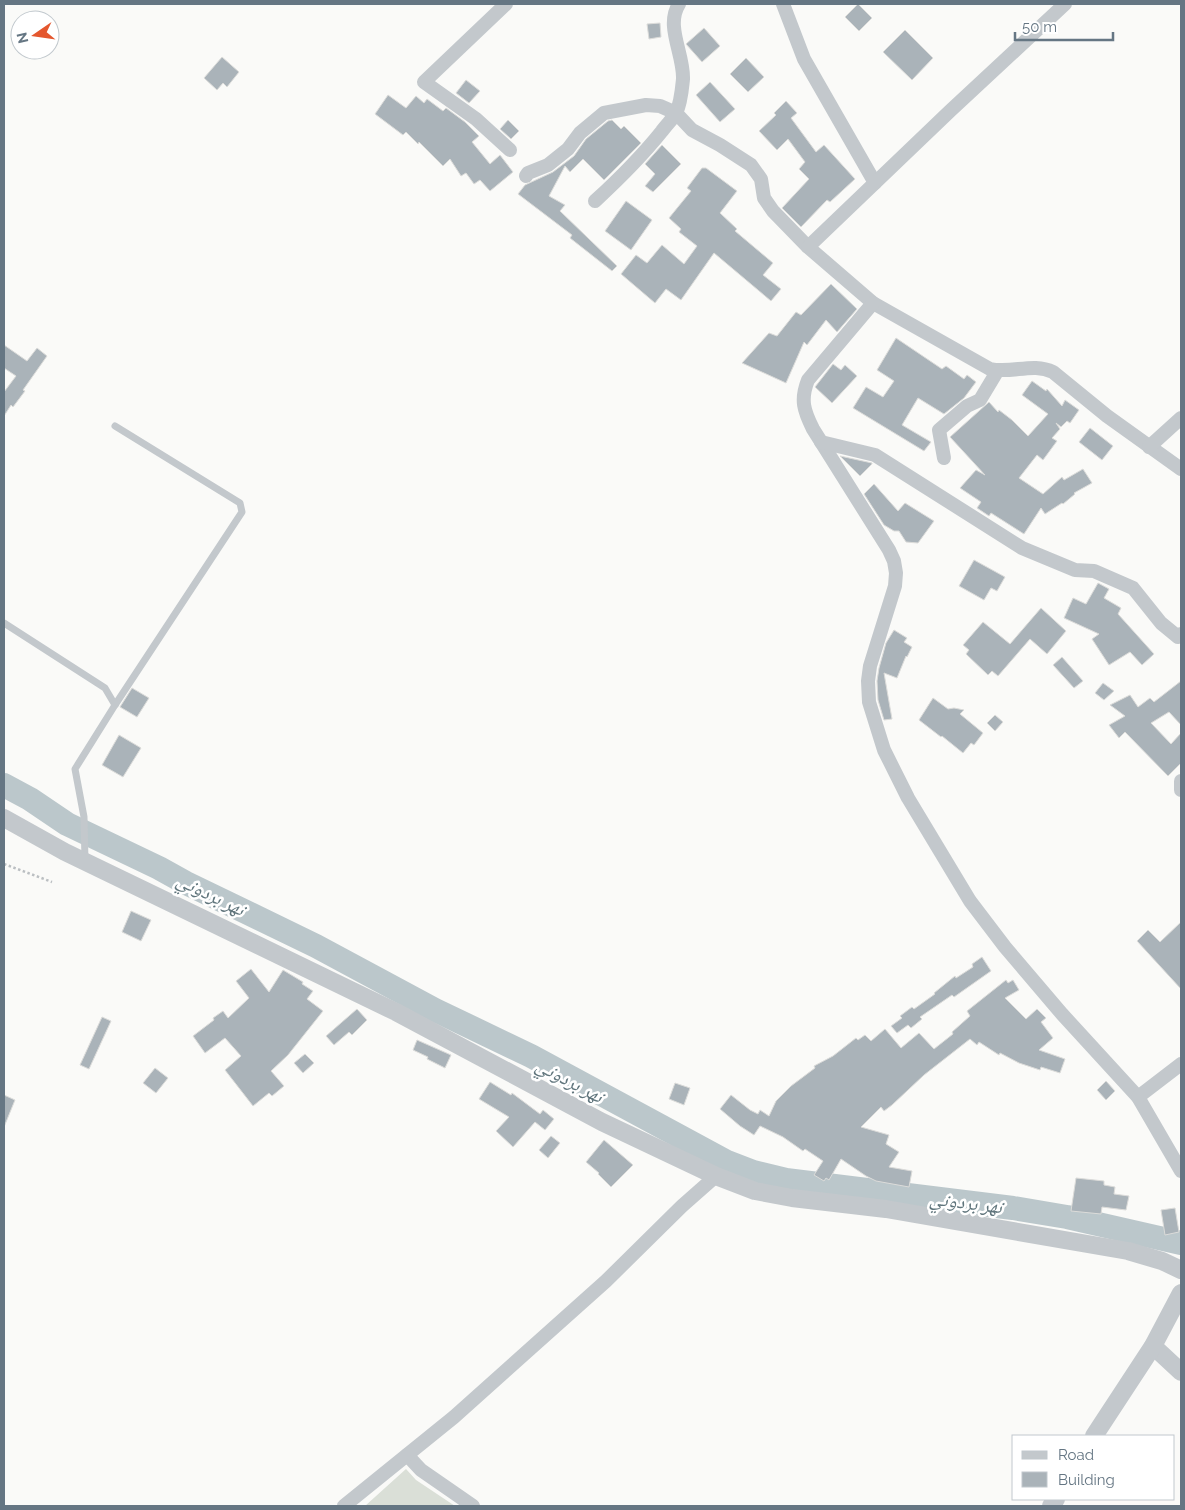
<svg xmlns="http://www.w3.org/2000/svg" width="1185" height="1510" viewBox="0 0 1185 1510" font-family="Raleway,'Noto Naskh Arabic',sans-serif">
<style>
.green{fill:#dadfd7}
.lines{fill:none;stroke-linecap:round;stroke-linejoin:round}
.river{stroke:#bbc7cb;stroke-width:24}
.building{fill:#aab3b9;stroke:#dcdcda}
.path{stroke:#bbbfc2;stroke-width:2.5;stroke-dasharray:2.5 2.5;stroke-linecap:butt}
.service{stroke:#c3c8cc;stroke-width:7}
.minor{stroke:#c3c8cc;stroke-width:14}
.tertiary{stroke:#c3c8cc;stroke-width:18}
.labels{text-anchor:middle;stroke-width:5;stroke-linejoin:round;paint-order:stroke}
.water-label{font-size:19px;font-style:italic;fill:#60757c;stroke:#fff}
</style>
<rect width="100%" height="100%" fill="#fafaf8"/>
<path class="green" d="M406,1469L416,1480L455,1506H365Z"/>
<g class="lines">
<path class="river" d="M4,785L30,799L67,824L159,868L186,883L316,946L435,1010L531,1056L727,1162L753,1172L786,1180L1013,1208L1067,1217L1181,1243"/>
</g>
<g class="building">
<path d="M858,4L872,18L859,31L845,17Z"/>
<path d="M660,23L661,37L649,39L647,24Z"/>
<path d="M704,28L720,46L702,62L686,44Z"/>
<path d="M905,30L933,58L912,80L883,52Z"/>
<path d="M222,57L239,72L227,87L223,83L217,90L204,78Z"/>
<path d="M746,58L764,77L748,92L730,74Z"/>
<path d="M466,80L480,91L469,103L456,93Z"/>
<path d="M710,82L735,109L720,122L696,95Z"/>
<path d="M388,95L406,108L416,96L424,103L427,99L443,111L446,108L465,122L479,136L472,142L490,164L500,155L513,172L490,191L480,180L474,184L466,173L461,176L450,159L443,166L419,142L418,144L406,132L403,135L375,114Z"/>
<path d="M786,101L797,113L791,118L816,152L824,145L855,179L830,202L827,200L801,227L782,208L809,179L799,169L805,162L788,139L777,150L759,131L776,115L774,113Z"/>
<path d="M508,120L519,131L511,139L500,129Z"/>
<path d="M612,120L621,129L624,126L641,143L604,180L583,159L570,172L565,166L549,196L565,205L560,211L617,266L612,271L570,238L572,235L518,194L525,185L553,172L574,156L586,139L608,121Z"/>
<path d="M662,145L681,164L653,192L645,186L655,174L645,164Z"/>
<path d="M702,168H706L737,191L720,213L737,229L735,231L773,263L763,275L781,289L771,301L714,253L681,300L666,289L655,303L621,274L636,255L647,263L662,245L684,264L697,246L679,232L681,229L669,218L691,191L687,188Z"/>
<path d="M626,201L652,220L631,250L605,231Z"/>
<path d="M831,284L857,309L837,332L826,320L807,345L804,342L786,383L742,363L769,333L777,336L796,312L801,315Z"/>
<path d="M896,338L942,369L946,366L964,379L967,375L976,382L964,398L944,414L918,398L902,425L931,442L924,451L853,408L866,387L883,397L894,381L877,370Z"/>
<path d="M4,345L27,361L37,348L47,356L23,390L25,391L13,407L11,405L4,416V392L16,376L4,368Z"/>
<path d="M833,364L841,370L845,365L857,376L832,403L815,387Z"/>
<path d="M1032,381L1046,391L1047,389L1062,406L1065,400L1079,410L1070,423L1067,421L1061,427L1056,423L1060,429L1052,438L1057,441L1043,460L1037,455L1019,478L1043,494L1062,477L1064,480L1083,469L1092,483L1074,493L1075,494L1063,504L1062,503L1045,514L1041,508L1024,534L991,513L989,516L977,508L981,502L960,488L976,470L985,475L950,437L989,402L998,412L999,410L1012,420L1028,436L1048,414L1022,395Z"/>
<path d="M1090,428L1113,446L1102,460L1079,442Z"/>
<path d="M840,456L872,463V464L860,476Z"/>
<path d="M874,484L898,511L905,503L934,521L918,543L906,542L899,531H894L884,525L864,494Z"/>
<path d="M974,560L1005,577L997,591L991,588L984,600L959,586Z"/>
<path d="M1098,583L1109,589L1104,598L1121,608L1118,614L1154,654L1142,665L1130,652L1109,665L1092,639L1099,634L1064,618L1073,598L1086,604Z"/>
<path d="M1041,608L1066,631L1047,654L1030,639L998,676L992,671L988,675L966,654L969,650L963,645L983,622L1010,644Z"/>
<path d="M894,630L907,638L904,642L912,647L907,657L906,656L897,678L884,673L892,719L884,720L878,700L877,681L879,668L886,643Z"/>
<path d="M1062,657L1083,681L1074,688L1053,665Z"/>
<path d="M1181,681V725L1169,712L1151,723L1171,744L1181,733V763L1168,776L1125,732L1119,738L1109,725L1125,716L1110,705L1130,695L1138,707L1150,698L1154,702Z"/>
<path d="M1103,683L1114,691L1104,700L1095,693Z"/>
<path d="M132,688L149,698L137,717L120,707Z"/>
<path d="M933,698L948,709L954,708L964,710L960,714L983,733L974,745L971,743L963,753L942,736L941,737L919,720Z"/>
<path d="M995,715L1003,722L995,731L987,723Z"/>
<path d="M119,735L141,748L123,777L102,765Z"/>
<path d="M131,911L151,920L141,941L122,932Z"/>
<path d="M1181,922V989L1137,941L1148,930L1160,942Z"/>
<path d="M982,957L991,971L954,997L952,995L920,1017L922,1019L911,1028L908,1025L897,1033L891,1026L902,1018L900,1016L912,1007L914,1009L935,994L934,993L955,976L956,978L973,967L972,964Z"/>
<path d="M251,969L269,992L283,970L303,982L302,984L313,991L307,999L323,1011L288,1055L271,1071L284,1086L272,1096L269,1093L253,1106L225,1070L241,1056L225,1038L205,1053L193,1036L214,1020L213,1018L223,1011L228,1018L249,998L236,981Z"/>
<path d="M1006,980L1008,983L1013,980L1019,990L1005,998L1026,1019L1037,1009L1046,1018L1041,1022L1053,1038L1039,1050L1065,1059L1060,1073L1041,1067L1040,1070L1019,1063L1000,1053L999,1055L979,1042L977,1045L970,1039L924,1075L892,1105L884,1111L881,1107L861,1127L889,1135L886,1144L899,1152L889,1167L912,1171L909,1187L876,1181L866,1176L841,1159L829,1180L826,1178L824,1181L814,1175L823,1161L805,1149L803,1151L783,1137L760,1126L754,1135L740,1126L720,1109L731,1095L750,1110L758,1114L760,1110L769,1116L776,1101L791,1086L815,1068L814,1066L833,1056L856,1038L858,1040L865,1035L871,1041L885,1029L901,1048L919,1033L934,1049L953,1034L952,1032L970,1016L967,1011Z"/>
<path d="M357,1009L367,1020L352,1035L349,1032L334,1045L326,1036Z"/>
<path d="M102,1017L111,1021L89,1069L80,1065Z"/>
<path d="M417,1040L451,1055L445,1068L427,1059L428,1057L413,1050Z"/>
<path d="M305,1054L314,1063L303,1073L294,1063Z"/>
<path d="M155,1068L168,1078L156,1093L143,1083Z"/>
<path d="M1106,1081L1115,1091L1106,1100L1097,1090Z"/>
<path d="M490,1082L511,1095L512,1093L540,1114L543,1110L554,1119L545,1130L535,1122L513,1147L496,1131L509,1117L479,1099Z"/>
<path d="M675,1083L690,1088L684,1105L669,1099Z"/>
<path d="M4,1095L15,1100L4,1127Z"/>
<path d="M551,1136L560,1143L548,1158L539,1150Z"/>
<path d="M604,1140L633,1165L611,1187L598,1174L599,1173L586,1162Z"/>
<path d="M1076,1178L1104,1181V1185L1115,1187L1114,1194L1129,1196L1126,1210L1102,1207L1101,1214L1071,1211Z"/>
<path d="M1175,1208L1179,1232L1165,1235L1161,1210Z"/>
</g>
<g class="lines">
<path class="path" d="M4,864L52,882"/>
<g class="service">
<path d="M4,623L105,688L115,705"/>
<path d="M85,861L84,817L75,769L115,705L242,512L240,503L115,426"/>
</g>
<g class="minor">
<path d="M506,4L424,82L476,119L510,150"/>
<path d="M783,4L804,59L875,183"/>
<path d="M526,176L528,173L548,165L568,149L580,133L604,113L646,105L660,106L676,113L692,130L720,145L751,165L761,179L764,198L773,211L808,247L873,303L990,369C1012,374 1033,362 1053,372L1107,416L1181,469"/>
<path d="M595,201C619,179 642,156 662,131C666,125 673,119 676,113C681,103 682,89 683,79C684,54 665,26 679,4"/>
<path d="M808,247L950,111L1065,4"/>
<path d="M873,303L808,380C800,400 804,411 813,429L889,550L894,561L896,573L895,586L870,666L868,681L869,702L884,750L908,798L970,901L1005,947L1062,1014L1138,1097L1181,1171"/>
<path d="M821,442L875,455L1022,548L1075,570L1094,571L1133,588L1161,623L1178,637L1181,634"/>
<path d="M1149,447L1181,418"/>
<path d="M944,458L939,430L967,406L980,400L998,370"/>
<path d="M1181,781V790"/>
<path d="M1138,1097L1181,1064"/>
<path d="M407,1455L421,1470L473,1506"/>
<path d="M344,1506L454,1417L606,1281L682,1206L716,1176"/>
</g>
<g class="tertiary">
<path d="M4,818L65,852L396,1012L602,1122L716,1176L755,1191L792,1198L886,1209L1128,1251L1162,1261L1181,1270"/>
<path d="M1153,1346L1181,1372"/>
<path d="M1094,1436L1153,1346L1181,1293"/>
<path d="M1051,1506L1056,1499"/>
</g>
</g>
<g class="labels">
<g class="water-label">
<text transform="translate(211 894) rotate(26)" y="7">نهر بردوني</text>
<text transform="translate(570 1080) rotate(28)" y="7">نهر بردوني</text>
<text transform="translate(966 1202) rotate(7)" y="7">نهر بردوني</text>
</g>
</g>
<rect width="1185" height="1510" fill="none" stroke="#657683" stroke-width="10"/>
<rect x="1012" y="1435" width="162" height="65" fill="#ffffff" stroke="#c1c8cd"/>
<rect x="1022" y="1451" width="25" height="8" fill="#c3c8cc" stroke="#c1c8cd"/>
<text x="1058" y="1460" font-size="15" fill="#657683">Road</text>
<rect x="1022" y="1472" width="25" height="15" fill="#aab3b9" stroke="#c1c8cd"/>
<text x="1058" y="1485" font-size="15" fill="#657683">Building</text>
<g transform="translate(35 35) rotate(257)"><circle r="24" fill="#ffffff" stroke="#c1c8cd"/>
<path d="M0-4L9 19L0 12L-9 19Z" fill="#e4572e"/>
<text y="-8" font-size="14" font-weight="bold" text-anchor="middle" fill="#657683">N</text>
</g>
<path d="M1015 32v8h98v-8" fill="none" stroke="#657683" stroke-width="2.5"/>
<text x="1022" y="32" font-size="15" fill="#657683" stroke="#ffffff" stroke-width="4" paint-order="stroke">50 m</text>
</svg>
